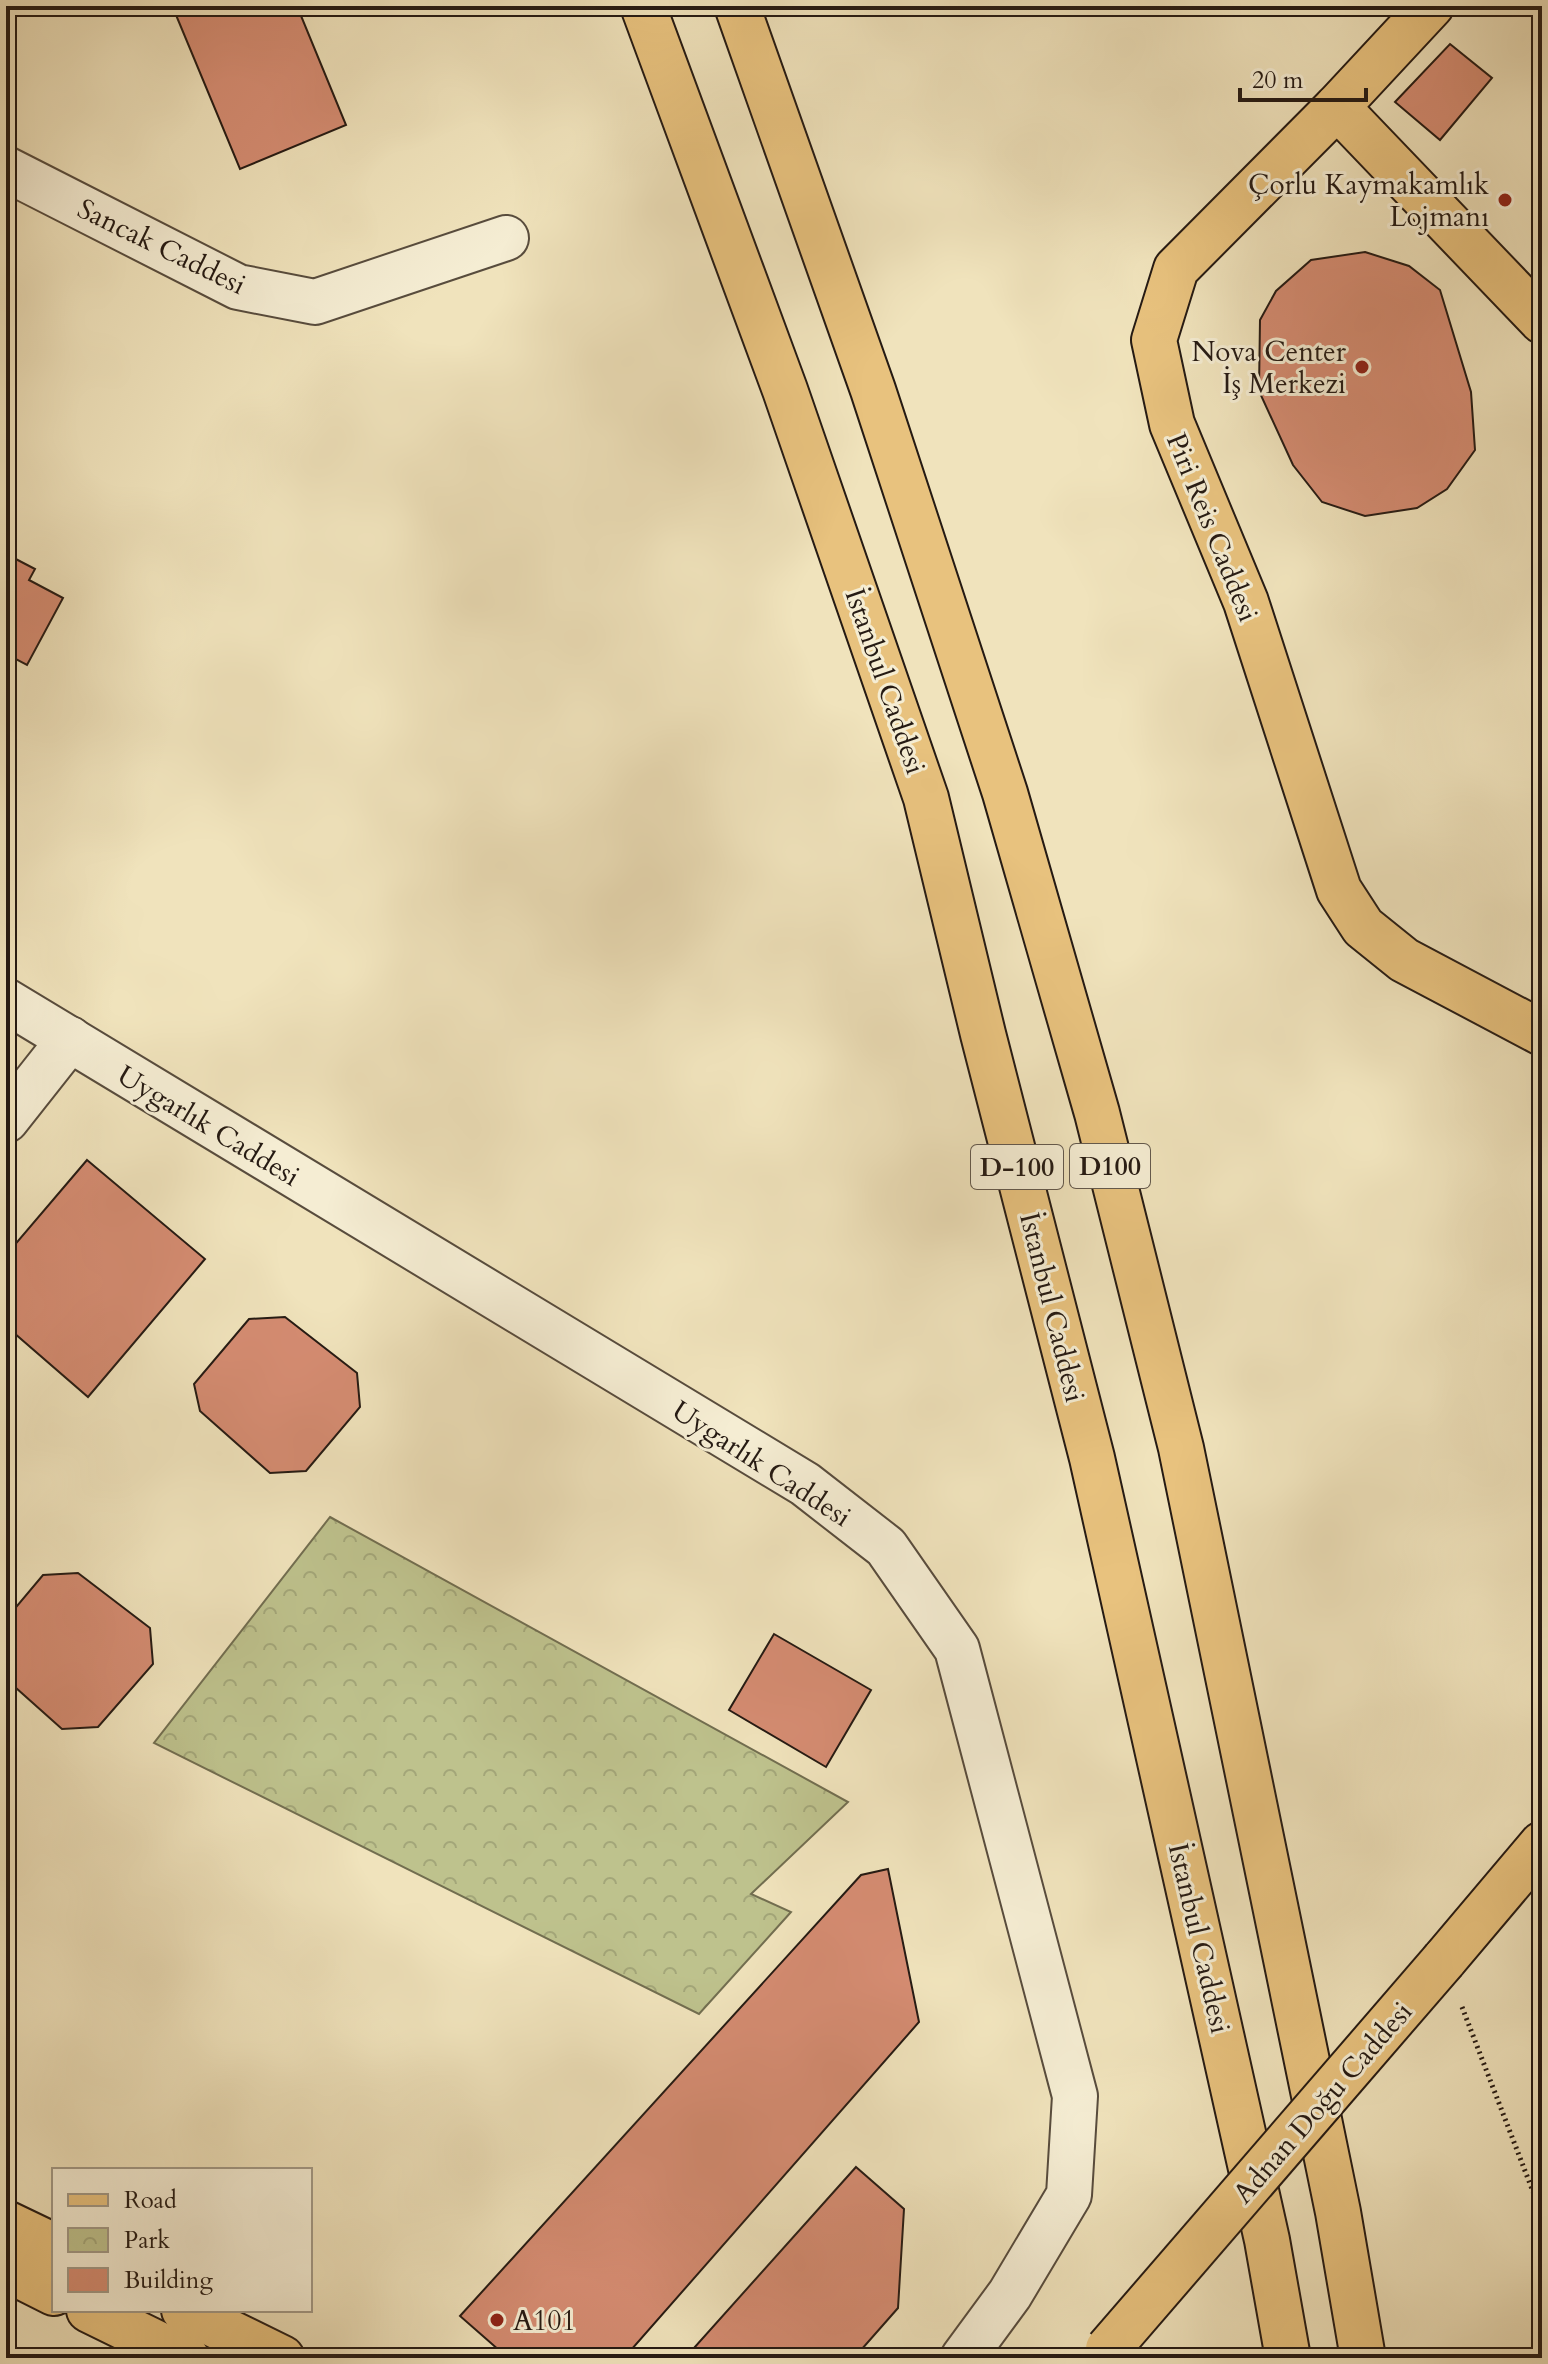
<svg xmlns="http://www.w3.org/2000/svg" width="1548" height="2364" viewBox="0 0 1548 2364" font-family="Cardo,serif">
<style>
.park{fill:url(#park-crowns);stroke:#726e50;stroke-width:2}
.building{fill:#d58c72;stroke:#251a13;stroke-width:2}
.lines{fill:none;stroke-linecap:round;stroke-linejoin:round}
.minor-casing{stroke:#584c3d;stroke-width:48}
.major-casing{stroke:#251a13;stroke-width:48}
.highway-casing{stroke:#251a13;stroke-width:48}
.path{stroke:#251a13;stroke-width:5;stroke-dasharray:2 4;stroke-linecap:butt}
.minor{stroke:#f5edd3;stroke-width:44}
.major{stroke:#e8c27e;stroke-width:44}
.highway{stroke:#e8c27e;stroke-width:44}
.major-bridge-casing{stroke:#251a13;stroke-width:48;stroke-linecap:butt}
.major-bridge{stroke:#e8c27e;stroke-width:44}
.poi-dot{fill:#8f2418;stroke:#f5edd3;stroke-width:3}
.labels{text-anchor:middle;stroke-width:6;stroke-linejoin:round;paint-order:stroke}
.shield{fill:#f5edd3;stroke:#63594d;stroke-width:2}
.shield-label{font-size:26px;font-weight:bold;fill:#251a13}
.poi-label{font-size:28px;fill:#251a13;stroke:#f5edd3;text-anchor:end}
.street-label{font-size:28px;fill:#251a13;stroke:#f5edd3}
</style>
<defs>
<pattern id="park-crowns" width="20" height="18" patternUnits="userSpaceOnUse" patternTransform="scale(2)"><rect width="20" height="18" fill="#bec28d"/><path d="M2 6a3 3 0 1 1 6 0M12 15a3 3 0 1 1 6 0" fill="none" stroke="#a3a679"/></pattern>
</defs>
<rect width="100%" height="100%" fill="#f0e3bc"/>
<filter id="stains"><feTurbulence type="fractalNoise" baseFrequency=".0025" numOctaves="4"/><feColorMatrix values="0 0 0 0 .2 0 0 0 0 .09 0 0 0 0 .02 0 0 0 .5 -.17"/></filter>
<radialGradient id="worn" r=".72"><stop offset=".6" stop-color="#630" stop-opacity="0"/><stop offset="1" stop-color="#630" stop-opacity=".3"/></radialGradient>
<path class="park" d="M330,1517L848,1802L751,1894L791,1912L699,2014L154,1743Z"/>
<g class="building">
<path d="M198,6H297L346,125L240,169L176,15Z"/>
<path d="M1450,44L1492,78L1440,140L1395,102Z"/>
<path d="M1365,252L1409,266L1440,290L1471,392L1475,450L1447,489L1417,508L1365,516L1322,502L1293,465L1259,391L1260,320L1276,291L1311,260Z"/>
<path d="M10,556L35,569L29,580L63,598L27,665L6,654V564Z"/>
<path d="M87,1160L205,1259L88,1397L6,1326V1255Z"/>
<path d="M285,1317L357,1373L360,1407L306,1471L270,1473L200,1411L194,1384L249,1319Z"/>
<path d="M78,1573L150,1628L153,1664L98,1727L62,1729L6,1679V1619L43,1575Z"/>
<path d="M774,1634L871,1690L826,1767L729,1710Z"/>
<path d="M888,1869L919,2022L624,2358H508L460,2316L861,1875Z"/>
<path d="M856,2167L904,2209L898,2308L854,2358H685Z"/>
</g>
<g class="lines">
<defs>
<g id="minor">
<path d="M6,169L238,287L315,302L506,238"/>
<path d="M6,1001L805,1484L886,1547L957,1649L1075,2096L1069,2195L1010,2294L963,2358"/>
<path d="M6,1120L70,1039"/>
</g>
<g id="major">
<path d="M1431,6L1337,107L1176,269L1154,340L1172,424L1246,602L1339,890L1363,927L1404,960L1542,1033"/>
<path d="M1337,107L1542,321"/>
<path d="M1444,1960L1542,1844"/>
<path d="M6,2223L54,2246"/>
<path d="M6,2269L54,2293"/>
<path d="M89,2310L187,2358"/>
<path d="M184,2310L282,2358"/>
</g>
<g id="highway">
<path d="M643,6L785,390L926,798L983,1034L1092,1458L1267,2240L1288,2358"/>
<path d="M737,6L873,390L1005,793L1097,1113L1181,1448L1338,2212L1363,2358"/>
</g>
</defs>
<use href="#minor" class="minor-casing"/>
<use href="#major" class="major-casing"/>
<use href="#highway" class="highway-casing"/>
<g class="path">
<path d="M1540,112L1542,110"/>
<path d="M1462,2007L1542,2215"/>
</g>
<use href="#minor" class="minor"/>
<use href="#major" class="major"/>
<use href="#highway" class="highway"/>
<defs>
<path id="major-bridge" d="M1108,2349L1444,1960"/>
</defs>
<use href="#major-bridge" class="major-bridge-casing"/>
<use href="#major-bridge" class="major-bridge"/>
</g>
<g class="poi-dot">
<circle cx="1505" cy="200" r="8"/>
<circle cx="1362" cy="367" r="8"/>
<circle cx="497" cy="2320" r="8"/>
</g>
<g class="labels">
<g class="shield">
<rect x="1070" y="1144" width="80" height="44" rx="6"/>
<rect x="971" y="1145" width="92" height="44" rx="6"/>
</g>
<g class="shield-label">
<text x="1110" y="1175">D100</text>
<text x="1017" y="1176">D-100</text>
</g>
<g class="poi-label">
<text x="1489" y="194">Çorlu Kaymakamlık<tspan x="1489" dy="32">Lojmanı</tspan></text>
<text x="1346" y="361">Nova Center<tspan x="1346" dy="32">İş Merkezi</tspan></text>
<text x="513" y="2330" text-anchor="start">A101</text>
</g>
<g class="street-label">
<text transform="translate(162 246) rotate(26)" y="10">Sancak Caddesi</text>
<text transform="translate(1213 527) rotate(68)" y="10">Piri Reis Caddesi</text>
<text transform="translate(886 681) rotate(71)" y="10">İstanbul Caddesi</text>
<text transform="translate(209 1125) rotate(31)" y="10">Uygarlık Caddesi</text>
<text transform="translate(1053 1307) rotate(76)" y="10">İstanbul Caddesi</text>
<text transform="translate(762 1463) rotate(33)" y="10">Uygarlık Caddesi</text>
<text transform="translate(1200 1938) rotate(77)" y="10">İstanbul Caddesi</text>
<text transform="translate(1322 2102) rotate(-49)" y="10">Adnan Doğu Caddesi</text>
</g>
</g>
<rect width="1548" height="2364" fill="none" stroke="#f0e3bc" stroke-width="32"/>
<rect x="8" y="8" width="1532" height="2348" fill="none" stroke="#251a13" stroke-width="4"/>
<rect x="16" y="16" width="1516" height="2332" fill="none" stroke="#251a13" stroke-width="2"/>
<rect x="52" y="2168" width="260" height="144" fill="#f5edd3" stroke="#a29986" stroke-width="2"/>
<rect x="68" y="2194" width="40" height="12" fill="#e8c27e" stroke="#a29986" stroke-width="2"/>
<text x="124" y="2208" font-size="24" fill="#251a13">Road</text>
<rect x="68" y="2228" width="40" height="24" fill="url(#park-crowns)" stroke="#a29986" stroke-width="2"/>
<text x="124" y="2248" font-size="24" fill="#251a13">Park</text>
<rect x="68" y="2268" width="40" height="24" fill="#d58c72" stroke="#a29986" stroke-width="2"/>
<text x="124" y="2288" font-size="24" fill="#251a13">Building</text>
<path d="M1240 88v12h126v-12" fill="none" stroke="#251a13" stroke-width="4"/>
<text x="1252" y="88" font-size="24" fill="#251a13" stroke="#f5edd3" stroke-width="6" paint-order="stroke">20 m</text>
<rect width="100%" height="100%" filter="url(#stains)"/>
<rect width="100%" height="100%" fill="url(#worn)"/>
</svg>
